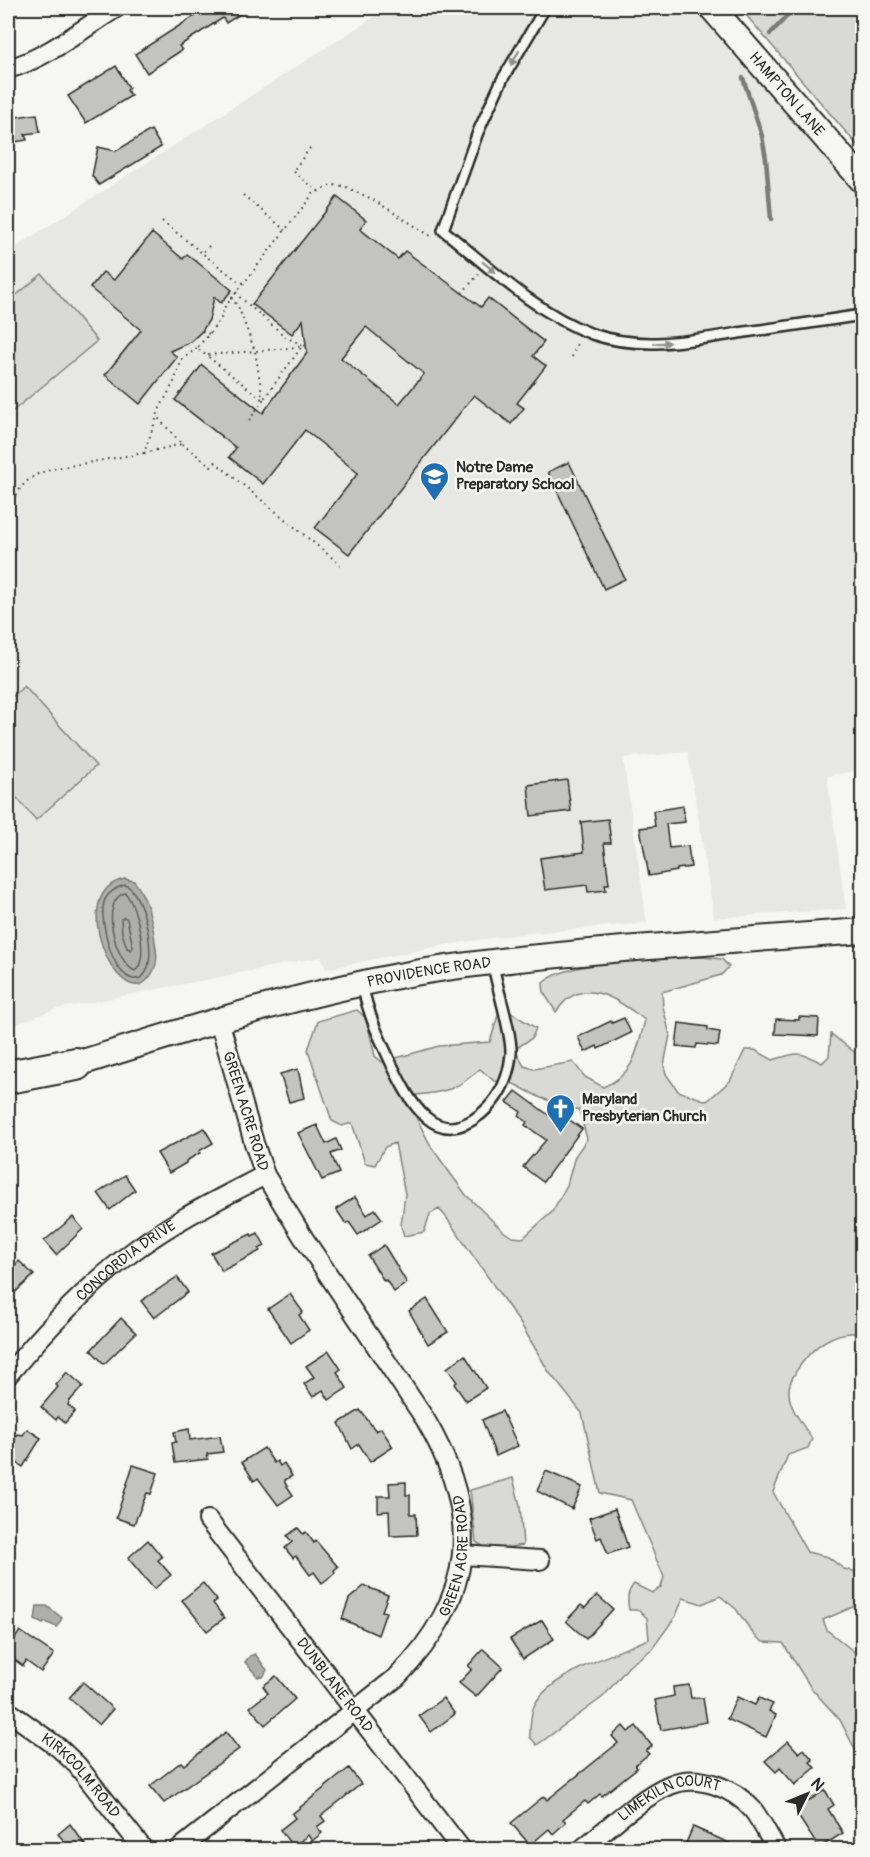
<svg xmlns="http://www.w3.org/2000/svg" width="870" height="1857" viewBox="0 0 870 1857" font-family="Pangolin,sans-serif">
<style>
.built{fill:#e7e7e3}
.green{fill:#d9d9d5;stroke:#828280;stroke-width:1.5;fill-rule:evenodd}
.water{fill:#aeaeab;stroke:#7a7a78;stroke-width:1.5}
.lines{fill:none;stroke-linecap:round;stroke-linejoin:round}
.shore{stroke:#5f5f5e;stroke-width:1.5}
.stream{stroke:#7a7a78;stroke-width:4.5}
.building{fill:#c3c3c0;stroke:#2b2b2b;stroke-width:1.5;fill-rule:evenodd}
.lane-casing{stroke:#2b2b2b;stroke-width:14}
.street-casing{stroke:#2b2b2b;stroke-width:22}
.secondary-casing{stroke:#2b2b2b;stroke-width:28}
.highway-casing{stroke:#2b2b2b;stroke-width:36}
.path{stroke:#2b2b2b;stroke-width:2;stroke-dasharray:1.5 4.5;stroke-linecap:butt}
.lane{stroke:#f6f6f2;stroke-width:9}
.street{stroke:#f6f6f2;stroke-width:18}
.secondary{stroke:#f6f6f2;stroke-width:24}
.highway{stroke:#f6f6f2;stroke-width:32}
.oneway{fill:#90908e}
.labels{text-anchor:middle;stroke-width:5;stroke-linejoin:round;paint-order:stroke}
.street-label{font-size:15px;fill:#2b2b2b;stroke:#f6f6f2}
.poi-label{font-size:15px;font-weight:bold;fill:#2b2b2b;stroke:#f6f6f2;text-anchor:start}
</style>
<rect width="100%" height="100%" fill="#f6f6f2"/>
<filter id="ink" filterUnits="userSpaceOnUse"><feTurbulence type="fractalNoise" baseFrequency=".0167" numOctaves="2"/><feDisplacementMap in="SourceGraphic" scale="12" xChannelSelector="R" yChannelSelector="G"/><feConvolveMatrix kernelMatrix="1 2 1 2 8 2 1 2 1" color-interpolation-filters="sRGB"/></filter>
<g filter="url(#ink)">
<path class="built" d="M388,8H701L826,151L862,197V770L827,776L846,909L714,918L688,752L623,758L647,923L519,934L444,945L326,969L321,957L56,1009L8,1027V252Z"/>
<g class="green">
<path d="M740,8H862V151Z"/>
<path d="M42,274L97,341L8,415V302Z"/>
<path d="M24,686L96,766L36,820L8,788V701Z"/>
<path d="M702,957L722,959L729,967L721,975L662,992L663,1007L670,1035L664,1065L666,1074L678,1091L707,1101L730,1081L745,1050H755L773,1060C798,1052 799,1051 822,1063L829,1056L831,1034L862,1058V1334C835,1329 814,1346 799,1367C794,1375 788,1383 789,1393C789,1408 804,1426 812,1439L808,1448L788,1455L773,1492L807,1552L828,1557L844,1569L862,1573V1603L823,1620L827,1630L862,1658V1763L840,1720L811,1688L783,1643L763,1642L754,1635L736,1609L720,1596L702,1604L683,1598L676,1616L652,1649L629,1666L603,1697L537,1745L530,1737C530,1727 530,1713 535,1704C550,1675 618,1652 649,1639L647,1618L639,1610H629C627,1599 627,1592 634,1584L652,1593L661,1587L664,1577L631,1500L600,1493L582,1413L549,1372L522,1326L446,1217L439,1209L430,1214L424,1232L404,1236L401,1226L405,1194L395,1143L385,1147L375,1165L365,1163L352,1123L342,1126L332,1121L308,1050L318,1021L357,1010L366,1018L375,1056L382,1062L439,1046L490,1042L499,1012H510L536,1028L532,1038L515,1049L524,1066L534,1069L573,1062L585,1077L603,1087C635,1075 637,1050 645,1020C626,1006 594,980 569,998C564,1001 560,1007 556,1012L544,993L543,983C569,959 665,958 702,957ZM480,1069L494,1081L514,1084L541,1098L579,1110L587,1139L575,1156L567,1185L552,1212L523,1238L512,1237L503,1231L466,1195L432,1148L408,1102L416,1095C447,1092 456,1090 480,1069Z"/>
<path d="M513,1478L520,1505L523,1545L489,1550L476,1542L470,1490Z"/>
</g>
<g class="water">
<path d="M125,879L134,881C149,900 153,925 156,949C158,960 155,971 148,979C118,1013 64,891 125,879Z"/>
<path d="M37,1606H47L62,1618L57,1627L45,1622L43,1624L35,1620Z"/>
<path d="M255,1654L267,1670L263,1677L260,1676L258,1677L245,1662L250,1656Z"/>
</g>
<g class="lines">
<g class="shore">
<path d="M125,885C144,889 165,981 134,979C112,977 99,919 104,902C107,893 117,887 125,885Z"/>
<path d="M125,893C137,904 150,961 135,971C115,963 99,900 125,893Z"/>
<path d="M124,917L127,919L133,947L131,950L127,948L122,933L121,919Z"/>
</g>
<g class="stream">
<path d="M770,34L790,13L791,8"/>
<path d="M743,78L762,136L766,159L771,219"/>
</g>
</g>
<g class="building">
<path d="M207,8H250L226,23L223,18L215,23L179,46L182,50L147,73L135,54Z"/>
<path d="M116,66L129,88L127,90L131,96L86,123L68,96Z"/>
<path d="M37,114L40,132L25,134L27,140L8,143V118Z"/>
<path d="M151,130L161,147L99,185L92,176L98,147L116,151Z"/>
<path d="M337,197L366,220L360,229L398,259L405,251L481,307L488,298L544,342L533,356L546,366L517,403L524,408L511,424L474,395L349,554L315,528L358,473L305,430L263,484L229,457L236,448L175,400L202,365L263,413L307,353L303,320L292,334L252,304ZM366,327L424,374L399,404L341,358Z"/>
<path d="M152,233L183,259L187,254L232,290L221,303L214,297L209,320L202,331L190,342L170,351L177,357L140,404L105,375L141,330L90,288L103,272L114,280Z"/>
<path d="M569,462L625,579L604,589L548,472Z"/>
<path d="M567,780L571,811L531,816L528,785Z"/>
<path d="M683,806L685,822L666,824L669,848L688,846L691,867L677,869V871L649,876L640,828L655,826L653,811Z"/>
<path d="M608,819L611,843H604L609,884H605L606,890L588,892L587,885L545,890L540,858L584,852L581,822Z"/>
<path d="M799,1017L819,1018L818,1036L775,1034L776,1019L799,1020Z"/>
<path d="M624,1018L631,1033L598,1049L597,1046L585,1052L578,1037L611,1021L612,1023Z"/>
<path d="M679,1023L708,1027V1030L720,1032L718,1046L697,1044L696,1048L676,1046Z"/>
<path d="M298,1069L304,1098L289,1102L280,1074Z"/>
<path d="M516,1091L558,1122L563,1115L582,1129L543,1182L523,1167L546,1140L525,1125L527,1122L519,1116L521,1112L507,1102Z"/>
<path d="M317,1125L326,1144L336,1139L341,1150L331,1154L339,1173L322,1180L298,1133Z"/>
<path d="M204,1128L213,1143L199,1151L200,1153L186,1161V1163L169,1173L157,1153Z"/>
<path d="M125,1175L135,1190L110,1210L98,1193Z"/>
<path d="M355,1197L367,1215L375,1209L382,1219L358,1235L349,1222L346,1224L336,1209Z"/>
<path d="M73,1217L83,1229L56,1255L44,1241Z"/>
<path d="M258,1233L265,1246L259,1249L260,1251L222,1271L211,1253L251,1234L252,1236Z"/>
<path d="M384,1245L407,1283L394,1292L386,1280L384,1281L368,1256Z"/>
<path d="M19,1261L34,1275L8,1299V1272Z"/>
<path d="M177,1277L188,1292L154,1318L141,1301Z"/>
<path d="M290,1294L303,1312L299,1315L309,1330L291,1343L268,1309Z"/>
<path d="M427,1299L448,1332L428,1344L409,1311Z"/>
<path d="M121,1318L136,1333L104,1364L91,1350Z"/>
<path d="M329,1351L341,1369L337,1372L347,1388L329,1400L323,1390L313,1397L304,1384L314,1377L306,1366Z"/>
<path d="M465,1355L486,1388L466,1401L454,1384L457,1382L447,1368Z"/>
<path d="M67,1372L83,1386L69,1402L68,1405L75,1411L65,1423L58,1417L56,1420L41,1407L58,1387L56,1385Z"/>
<path d="M360,1410L376,1431L381,1428L393,1447L370,1462L359,1444L352,1449L339,1423Z"/>
<path d="M502,1411L518,1446L496,1456L482,1420Z"/>
<path d="M27,1429L41,1438L23,1467L8,1457V1455L13,1446L10,1444L17,1434L23,1435Z"/>
<path d="M189,1429L190,1440L220,1436L223,1452L207,1454L208,1459L175,1463L172,1443L176,1442L174,1432Z"/>
<path d="M264,1448L274,1463L277,1461L280,1466L284,1463L292,1476L285,1480V1483L293,1495L278,1505L258,1478L254,1481L242,1462Z"/>
<path d="M133,1465L158,1473L151,1494L147,1493L134,1524L116,1518Z"/>
<path d="M546,1471L582,1487L572,1509L537,1491Z"/>
<path d="M406,1482V1495H410V1514H416L417,1535L390,1536L389,1511L378,1512V1496H390L389,1483Z"/>
<path d="M615,1509L628,1547L608,1554L601,1537L597,1539L589,1518Z"/>
<path d="M298,1528L303,1534L306,1532L314,1543L316,1541L338,1567L334,1570L335,1573L322,1583L314,1572L310,1575L296,1556L293,1558L285,1548L292,1542L287,1536Z"/>
<path d="M148,1540L162,1557L158,1560L171,1575L154,1589L128,1558Z"/>
<path d="M203,1583L217,1600L213,1603L224,1618L207,1631L182,1600Z"/>
<path d="M364,1586L388,1595L382,1611L386,1612L378,1635L342,1619L349,1599Z"/>
<path d="M597,1595L613,1609L586,1639L566,1621L581,1605L585,1608Z"/>
<path d="M542,1620L554,1639L523,1659L510,1639Z"/>
<path d="M20,1631L54,1654L41,1672L26,1661L23,1666L8,1655V1649Z"/>
<path d="M483,1649L503,1667L476,1697L459,1683L472,1669L468,1666Z"/>
<path d="M276,1676L295,1699L265,1725L250,1707L268,1693L263,1686Z"/>
<path d="M83,1682L113,1709L99,1725L69,1698Z"/>
<path d="M689,1685L691,1698H703L707,1722L661,1730L655,1700L674,1696L673,1687Z"/>
<path d="M737,1697L755,1705L759,1698L773,1704L769,1711L776,1715L766,1737L727,1719Z"/>
<path d="M443,1698L455,1714L431,1732L419,1716Z"/>
<path d="M623,1726L628,1732L636,1726L652,1746L646,1751L649,1754L635,1765L637,1768L602,1796L600,1794L588,1804L585,1801L563,1819L566,1822L553,1834L549,1829L530,1845L511,1823L544,1796L547,1800L618,1743L612,1736Z"/>
<path d="M226,1732L239,1749L164,1803L150,1786L181,1762L184,1765Z"/>
<path d="M788,1741L799,1753L804,1749L813,1760L810,1762L815,1768L795,1785L780,1768L776,1772L765,1761Z"/>
<path d="M349,1768L361,1784L321,1816L325,1821L317,1827L322,1833L312,1841L308,1835L293,1847L280,1830L295,1818L292,1814Z"/>
<path d="M825,1790L834,1805L828,1809L843,1833L819,1848L794,1810Z"/>
<path d="M70,1824L89,1850H56L65,1842L58,1834Z"/>
<path d="M693,1827L745,1850H683Z"/>
</g>
<g class="lines">
<defs>
<g id="lane">
<path d="M545,8L502,80L478,132L443,230C489,267 536,313 592,334C642,351 695,340 745,332C784,327 823,321 862,315"/>
<path d="M362,984C369,1017 378,1035 392,1065C410,1102 435,1151 481,1114C499,1099 509,1078 511,1054C512,1032 497,989 493,964"/>
</g>
<g id="street">
<path d="M8,69C47,58 82,29 116,8"/>
<path id="s1" d="M8,1375C46,1329 87,1286 135,1250C175,1220 221,1198 265,1175"/>
<path id="s2" d="M208,1520L462,1850"/>
<path d="M462,1555L540,1560"/>
<path id="s3" d="M8,1711L59,1748L77,1765L144,1850"/>
<path id="s4" d="M178,1850L397,1677C476,1596 482,1516 425,1419L303,1237L265,1175L254,1143L219,1020"/>
<path id="s5" d="M581,1850C607,1829 641,1797 670,1785C698,1773 734,1788 753,1810C762,1822 769,1837 777,1850"/>
</g>
<g id="secondary">
<path id="s6" d="M712,8L862,180"/>
<path id="s7" d="M61,1069C172,1034 283,998 398,976C472,962 548,956 623,949C703,943 783,937 862,931"/>
</g>
<path id="highway" d="M8,1077L76,1064"/>
</defs>
<use href="#lane" class="lane-casing"/>
<use href="#street" class="street-casing"/>
<use href="#secondary" class="secondary-casing"/>
<use href="#highway" class="highway-casing"/>
<g class="path">
<path d="M310,148L293,171L318,191"/>
<path d="M243,195L285,230"/>
<path d="M162,221L202,253"/>
<path d="M209,246L202,253L238,281L244,283L313,194L331,185L344,186L372,199L434,238"/>
<path d="M235,293L287,338L303,345L263,400L197,348L214,328L221,318L224,308L244,283"/>
<path d="M462,293L479,274"/>
<path d="M231,298L238,306L255,351L290,348L306,345"/>
<path d="M202,331L209,334"/>
<path d="M208,355L255,351L263,400L248,422"/>
<path d="M572,357L577,343L576,340"/>
<path d="M182,444L211,466L215,462L341,565"/>
<path d="M144,453L182,444L158,418"/>
<path d="M8,518C16,490 23,478 51,469L144,453L160,408L174,382L182,359L197,348"/>
</g>
<use href="#lane" class="lane"/>
<use href="#street" class="street"/>
<use href="#secondary" class="secondary"/>
<use href="#highway" class="highway"/>
</g>
<defs><path id="oneway-solid" d="M-6-.8H1V-3.2L6.5 0L1 3.2V.8H-6Z" transform="scale(1.5)"/></defs>
<g class="oneway">
<use href="#oneway-solid" transform="translate(515 58) rotate(119)"/>
<use href="#oneway-solid" transform="translate(489 267) rotate(39)"/>
<use href="#oneway-solid" transform="translate(662 343) rotate(-3)"/>
</g>
</g>
<defs>
<symbol id="school-pin" viewBox="-11 -11 22 30"><path d="M0 17L-7.5 6A9.5 9.5 0 1 1 7.5 6Z" fill="#1f6fb2" stroke="#f6f6f2"/><path d="M0-5L7-2L0 1L-7-2ZM-4 1L0 2.5L4 1V4Q0 6-4 4Z" fill="#fff"/></symbol>
<symbol id="church-pin" viewBox="-11 -11 22 30"><path d="M0 17L-7.5 6A9.5 9.5 0 1 1 7.5 6Z" fill="#1f6fb2" stroke="#f6f6f2"/><path d="M-1.2-6h2.4v3.5h3.3v2.4h-3.3V6h-2.4V-.1h-3.3v-2.4h3.3Z" fill="#fff"/></symbol>
</defs>
<g fill-rule="evenodd">
<use href="#school-pin" x="418" y="460" width="33" height="45"/>
<use href="#church-pin" x="544" y="1092" width="33" height="45"/>
</g>
<g class="labels">
<g class="street-label">
<text dy="5" stroke="none"><textPath href="#s6" startOffset="114">HAMPTON LANE</textPath></text>
<text dy="5" stroke="none"><textPath href="#s7" startOffset="381">PROVIDENCE ROAD</textPath></text>
<text transform="translate(246 1111) rotate(73)" y="5">GREEN ACRE ROAD</text>
<text dy="5" stroke="none"><textPath href="#s1" startOffset="165">CONCORDIA DRIVE</textPath></text>
<text dy="5" stroke="none"><textPath href="#s4" startOffset="418">GREEN ACRE ROAD</textPath></text>
<text dy="5" stroke="none"><textPath href="#s2" startOffset="208">DUNBLANE ROAD</textPath></text>
<text dy="5" stroke="none"><textPath href="#s3" startOffset="98">KIRKCOLM ROAD</textPath></text>
<text dy="5" stroke="none"><textPath href="#s5" startOffset="106">LIMEKILN COURT</textPath></text>
</g>
<g class="poi-label">
<text x="456" y="472">Notre Dame<tspan x="456" dy="17">Preparatory School</tspan></text>
<text x="582" y="1104">Maryland<tspan x="582" dy="17">Presbyterian Church</tspan></text>
</g>
</g>
<rect width="870" height="1857" fill="none" stroke="#f6f6f2" stroke-width="30"/>
<rect x="15" y="15" width="840" height="1827" fill="none" stroke="#2b2b2b" stroke-width="2" filter="url(#ink)"/>
<g transform="translate(807 1794) rotate(47)" stroke="#f6f6f2" stroke-width="4.5" paint-order="stroke">
<path d="M0-4.5L10 22L0 15L-10 22Z" fill="#2b2b2b"/>
<text y="-9" font-size="16" font-weight="bold" text-anchor="middle" fill="#2b2b2b">N</text>
</g>
</svg>
